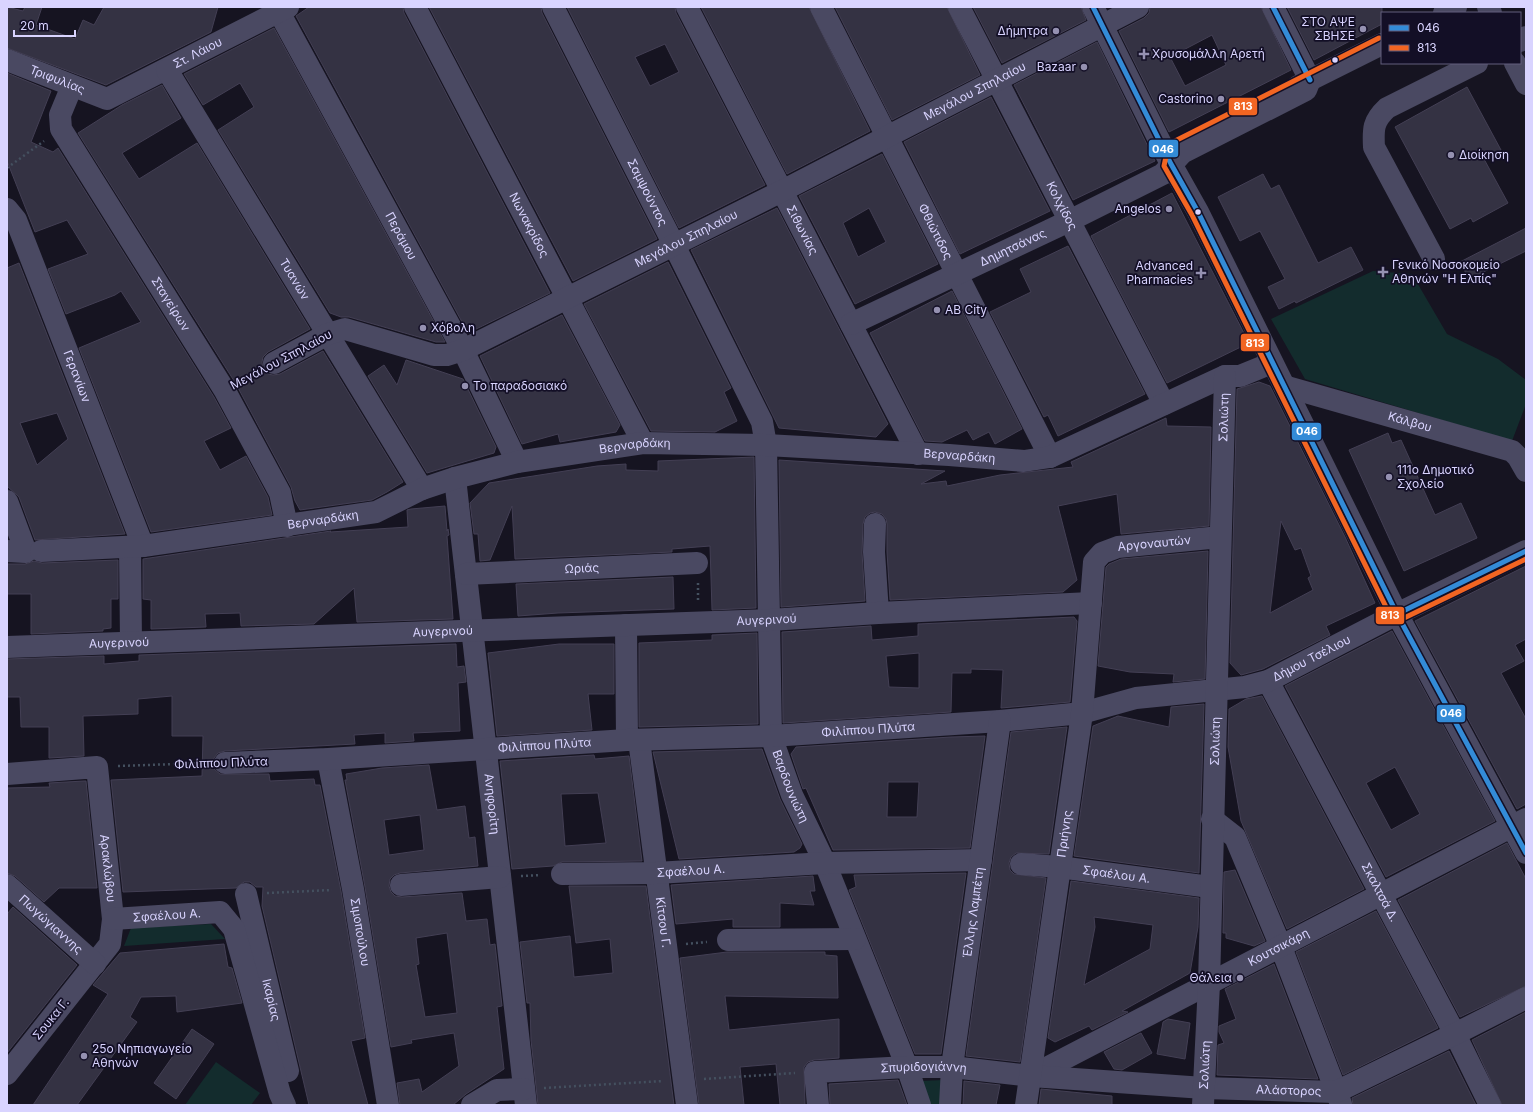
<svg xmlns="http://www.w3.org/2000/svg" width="1533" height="1112" viewBox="0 0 1533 1112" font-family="Inter,sans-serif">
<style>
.green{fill:#132c2d}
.building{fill:#343243;stroke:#433f54;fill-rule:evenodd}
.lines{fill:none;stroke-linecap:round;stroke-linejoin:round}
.path{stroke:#44505f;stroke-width:2.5;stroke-dasharray:2 3;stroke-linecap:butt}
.minor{stroke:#4a4962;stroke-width:22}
.bus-1-casing{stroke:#130f26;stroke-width:8}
.bus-2-casing{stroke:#130f26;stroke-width:8}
.bus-1{stroke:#338bd7;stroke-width:5}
.bus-2{stroke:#f26522;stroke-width:5}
.poi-dot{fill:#9591b1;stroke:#130f26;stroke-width:1.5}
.bus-dot{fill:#d9d4ff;stroke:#130f26;stroke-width:1.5}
.labels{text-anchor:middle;stroke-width:3.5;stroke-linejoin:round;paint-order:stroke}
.poi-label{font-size:12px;fill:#d9d4ff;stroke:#130f26;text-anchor:start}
.street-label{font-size:12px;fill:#d9d4ff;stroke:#130f26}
.line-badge{stroke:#130f26;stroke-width:1.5}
.badge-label{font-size:11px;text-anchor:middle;font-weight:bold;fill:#fff}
</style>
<rect width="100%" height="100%" fill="#161421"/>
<g class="green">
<path d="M1373,271L1412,274L1447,334L1498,359L1526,380V404L1512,441L1305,379L1271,319Z"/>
<path d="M211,924L225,939L124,946L131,928Z"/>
<path d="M216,1062L260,1093L251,1105H185Z"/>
<path d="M943,1080L941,1105H927L920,1081Z"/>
</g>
<g class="building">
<path d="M7,7L23,11L25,7H42L36,25L75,39L83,20L94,25L104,7H218L211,32L106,85L7,48Z"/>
<path d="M309,7H403L404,13L550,293L468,333L296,16Z"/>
<path d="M429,7H541L542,13L657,239L573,281Z"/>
<path d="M567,7H675L676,13L765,185L679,228ZM665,44L679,72L650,86L635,57Z"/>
<path d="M701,7H809L870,131L787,174Z"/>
<path d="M835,7H947L980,75L892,120Z"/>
<path d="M973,7H1081L1086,20L1002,63Z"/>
<path d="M1150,7H1261L1291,70L1169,132L1119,31L1144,18L1149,13ZM1212,35L1226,65L1185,86L1170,57Z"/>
<path d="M1287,7H1382V24L1314,60Z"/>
<path d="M274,28L445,342H436L349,317H341L330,313L218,130L254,107L240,83L203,105L184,74Z"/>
<path d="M1097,42L1155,161L1073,200L1014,85Z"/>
<path d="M7,73L51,91L31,142L53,152L58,148L214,397L231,428L204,441L220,470L246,456L268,497L272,515L151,532L79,348L141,322L121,291L115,295L66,314L48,269L88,254L67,220L35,232L7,161Z"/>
<path d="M162,85L181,118L122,153L139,179L197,143L310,329L268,352L263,357L262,362L263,369L268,374L273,375L280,374L323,351L403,482L387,492L372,500L300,510L295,501L291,487L236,384L78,133L122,105Z"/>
<path d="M1467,87L1501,150L1484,159L1508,203L1473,222L1471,218L1450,229L1395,127Z"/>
<path d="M991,97L1050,211L960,254L904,142Z"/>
<path d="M882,154L938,264L855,304L799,196ZM869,208L886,242L858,257L843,223Z"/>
<path d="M1263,174L1271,189L1279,185L1318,263L1351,247L1363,270L1296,303L1295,301L1279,309L1268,287L1285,279L1260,231L1240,241L1218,197Z"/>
<path d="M1172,193L1249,343L1167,383L1091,236Z"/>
<path d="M777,208L888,424L876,437L779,428L691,250Z"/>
<path d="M1526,228V251L1469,279L1460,262Z"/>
<path d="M1068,246L1145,394L1058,436L1048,415L1044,417L990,312L1031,292L1020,269Z"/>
<path d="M668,262L731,388L724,392L737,421L715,432L651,431L584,304Z"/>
<path d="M19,263L125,534L35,540L19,497L7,486V268ZM57,413L68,439L37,465L20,423Z"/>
<path d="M952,291L1022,429L995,444L989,432L973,440L967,430L942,442L925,441L870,333Z"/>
<path d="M562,315L620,425L616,432L560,442L558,434L522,444L480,356Z"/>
<path d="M406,360L463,379L496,447L494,453L427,473L368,376L384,365L397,385Z"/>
<path d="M1259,382L1270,386L1345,537L1375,603L1326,626L1330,635L1263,669L1241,675L1230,663L1237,389ZM1281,521L1295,550L1301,548L1311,576L1308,578L1313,590L1270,613Z"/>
<path d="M1166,418L1167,426L1211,427L1209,526L1121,534L1117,494L1058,506L1077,580L1063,592L890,600L887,552V524L886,519L882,514L875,512L870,513L865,517L863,524L862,553L865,601L781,607L779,460L945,471L921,484L946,481L947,486L1000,475L1073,467L1071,462Z"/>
<path d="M1388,433L1392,443L1401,440L1435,515L1461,503L1477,538L1404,571L1349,450Z"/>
<path d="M754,457L756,608L712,610L710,546L672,549V552L515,559L512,506L490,560L480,561L478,534H474L470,503L489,483L597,466L626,464V470L658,471V461Z"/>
<path d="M445,506L447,531L448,529L449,535L447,536L453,619L357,622L354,588L314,624L241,626L240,613L205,614L206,627L151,629V600L143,599V559L331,531L330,532L408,527L407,510L411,509Z"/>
<path d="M1208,551L1205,679L1173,682L1174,674L1130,672L1098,666L1106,567L1109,564L1121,559Z"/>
<path d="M118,560V599H111V628L103,629V631L31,634V594H7V564H25L34,561L42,563Z"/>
<path d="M1526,566V639L1515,645L1524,661L1501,673L1526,719V804L1517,809L1415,621Z"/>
<path d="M673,577L674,609L558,613L518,616L516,584Z"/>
<path d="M1074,617L1077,621L1070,702L1001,708L1003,670L971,669V673H952L951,712L783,723L782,632L871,626L872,640L918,636V624ZM919,653V688L889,687L886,656Z"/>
<path d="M1392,631L1495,821L1386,877L1285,686ZM1395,767L1420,814L1391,830L1366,783Z"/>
<path d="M757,633L758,724L639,727V643L712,640V635Z"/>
<path d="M456,644L457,667L464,666L466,682L458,683L460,731L413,733L414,741L385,743V733L354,735L355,744L225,751L218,753L214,758L213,764L214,769L220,774H269L270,781L314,779L315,785H320L341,891L365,1038L351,1041L368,1105H309L262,906L263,887H256L250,882H244L236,888L123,892L111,780L202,776L203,736H172V696L138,699V714L83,716L84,756L49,758V727H21L20,697H7V659L104,656V664L139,661V655Z"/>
<path d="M559,644H614V694H588L592,730L497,736L488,653Z"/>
<path d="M1262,696L1364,889L1287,929L1241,821L1228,747L1229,709L1246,699Z"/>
<path d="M1204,704L1199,873L1074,856L1093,726L1118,716L1169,727L1171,707Z"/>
<path d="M1067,727L1049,854L1016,853L1011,857L1009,863L1010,870L1014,874L1046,878L1020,1062L966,1056L1011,732Z"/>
<path d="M985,736L970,848L833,850L806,788L803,789L791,754L796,747L951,737ZM888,782H919L917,817H887Z"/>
<path d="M762,749L780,799L802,844L800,848L794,852L679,859L653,752Z"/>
<path d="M594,755L595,759L629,756L642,861L562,862L553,866L512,869L500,761ZM598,793L606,843L565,846L561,794Z"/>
<path d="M429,765L437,810L465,806L469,838L475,837L478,866L400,873L394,875L390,879L389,886L391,892L395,896L402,897L462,893L466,921L487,919L490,945L495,944L502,1006L497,1007L504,1069L466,1094L453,1105H400L397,1083L419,1079L422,1092L459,1066L454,1033L411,1040L412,1043L391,1047L365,887L345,780H347L346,774L382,768ZM420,815L424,850L389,855L384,820ZM447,933L457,1013L425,1017L416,965L419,964L416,938Z"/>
<path d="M84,781H86L97,888H59L44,902L15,876L7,873V788L50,787L49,783Z"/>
<path d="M1507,843L1526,879V986L1460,1017L1398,900Z"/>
<path d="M1235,870L1265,941L1254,946L1226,938V933H1223L1224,872Z"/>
<path d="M966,873L941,1054H915L849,890L856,887L854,875Z"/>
<path d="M813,876L815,891H810L814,905L780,903V927H733V919L676,924L671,885Z"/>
<path d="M1071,881L1199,898L1198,927L1190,973L1122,1011L1128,1012L1092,1030L1089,1026L1055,1042L1048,1038ZM1094,917L1153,925L1150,949L1084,985L1095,927Z"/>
<path d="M569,886H646L674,1105H538L531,1040L530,1003H527L520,942L570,936L574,977L613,973L610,939L576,943Z"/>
<path d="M13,907L77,965L7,1053V914Z"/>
<path d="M1376,911L1438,1028L1343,1075L1296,952Z"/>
<path d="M224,944L228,967L232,968L242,1003L177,1012L176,996L141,997L130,1017L137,1022L77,1105H33L108,994L93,985L120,953Z"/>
<path d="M727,952H825V955L837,956L838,998L725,996L729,1030L839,1019V1058L814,1060L808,1062L804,1067L805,1105H780L776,1064L740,1067L744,1105H699L680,958Z"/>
<path d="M1274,964L1318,1079L1217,1075L1218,1045L1224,1043L1219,1032V1026L1236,1019L1225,989Z"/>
<path d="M1526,1012V1105H1502L1472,1040Z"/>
<path d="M1168,1019L1190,1023L1185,1059L1157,1054L1163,1022Z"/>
<path d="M192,1029L214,1044L176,1099L154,1083Z"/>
<path d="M1141,1033L1152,1053L1122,1070L1114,1069L1104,1052Z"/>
<path d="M1449,1051L1476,1105H1353L1352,1098Z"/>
<path d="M898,1080L907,1105H830L829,1084Z"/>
<path d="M964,1081L1000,1085L996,1105H963Z"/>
<path d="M1041,1089L1112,1096V1105H1039Z"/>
</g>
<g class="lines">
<g class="path">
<path d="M7,168L44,141"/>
<path d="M242,381L256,373"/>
<path d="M698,583V602"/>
<path d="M118,766L205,763"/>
<path d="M521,876L541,875"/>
<path d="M267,893L332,890"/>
<path d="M686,944L707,942"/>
<path d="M704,1079L795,1073"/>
<path d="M544,1088L663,1081"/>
</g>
<g class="minor">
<path id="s1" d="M415,7L643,443"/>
<path id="s2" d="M553,7L674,245L762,422L766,445L771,736L792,795L825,863L907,1067L920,1105"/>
<path id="s3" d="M687,7L918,454"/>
<path id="s4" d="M821,7L1050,457"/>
<path id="s5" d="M959,7L1164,404"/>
<path d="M1093,7L1171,164L1198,212L1397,614L1526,853"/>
<path d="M1273,7L1310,80"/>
<path d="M1488,7L1491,13"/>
<path id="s6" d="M279,12L463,350L517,462"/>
<path d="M1444,13L1456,7"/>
<path d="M1520,41L1526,37"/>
<path id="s7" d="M7,60L107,99L288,7"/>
<path d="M1515,63L1526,84"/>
<path id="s8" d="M167,70L422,489"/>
<path id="s9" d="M72,86L60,115L61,129L225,391L280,493L287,526"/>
<path d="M1298,86L1382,44"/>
<path id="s10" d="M7,209L16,220L143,546"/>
<path d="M1434,259L1374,147C1373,129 1373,121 1387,108L1477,63"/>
<path id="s11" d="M851,324L1069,221L1163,174L1182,153L1306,90L1310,80"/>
<path id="s12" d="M274,363L328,334L345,329L434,355H447L463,350L782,191L1138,7"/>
<path id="s13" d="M1284,386L1512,451L1518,457L1526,471"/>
<path id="s14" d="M455,478L526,1105"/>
<path d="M7,501L26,552L7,551"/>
<path d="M875,524L874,552L878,613"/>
<path d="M130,547L131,642"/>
<path id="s15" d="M41,551L143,546L376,512L422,489L455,478L517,462L643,443L766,445L949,455L1024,461L1050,457L1225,376H1240L1272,363"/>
<path id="s16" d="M466,574L697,563"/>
<path d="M626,625L627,740"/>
<path id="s17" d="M7,647L770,620L878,613L1091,603"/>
<path id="s18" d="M1268,681L1455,1034L1490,1105"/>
<path id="s19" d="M639,740L687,1105"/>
<path id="s20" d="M328,759L353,889L388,1105"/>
<path id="s21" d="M225,763L328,759L627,740L771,736L1000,721L1082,713L1136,698L1245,687L1268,681L1397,614L1526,551"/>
<path id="s22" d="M7,774L97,767L113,919L110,944L7,1074"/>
<path d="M1212,819L1235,837L1281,947L1341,1104"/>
<path id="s23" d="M1021,864L1059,867L1210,887"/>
<path id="s24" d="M562,874L656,873L825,863L981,860"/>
<path id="s25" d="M7,885L95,964"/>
<path d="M401,885L500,877"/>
<path id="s26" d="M246,894L288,1071"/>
<path id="s27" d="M113,919L220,912L234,929L280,1094L285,1105"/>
<path d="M728,940L855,939"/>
<path id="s28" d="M1031,1076L1526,819"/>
<path d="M472,1105L497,1090L524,1089"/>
<path id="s29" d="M818,1105L815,1072L907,1067H952L1031,1076L1204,1088L1336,1092L1455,1034L1526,998"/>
<path id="s30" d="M950,1105L952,1067L1000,721"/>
<path id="s31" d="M1026,1105L1082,713L1094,562L1102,553L1118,547L1220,537"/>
<path id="s32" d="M1203,1105L1209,984L1225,376"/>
</g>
<defs>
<g id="bus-1">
<path d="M1093,7L1171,164L1198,212L1397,614L1526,853"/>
<path d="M1273,7L1310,80"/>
<path d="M1397,614L1526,551"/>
</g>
<path id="bus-2" d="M1379,38L1171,143L1168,147L1164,166L1192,215L1392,619L1400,620L1526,559"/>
</defs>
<use href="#bus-1" class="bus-1-casing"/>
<use href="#bus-2" class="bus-2-casing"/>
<use href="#bus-1" class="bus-1"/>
<use href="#bus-2" class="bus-2"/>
</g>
<g class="poi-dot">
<circle cx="1363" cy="29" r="4"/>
<circle cx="1056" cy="31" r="4"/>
<path d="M1142 48h4v4h4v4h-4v4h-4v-4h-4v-4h4z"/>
<circle cx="1084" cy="67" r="4"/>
<circle cx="1221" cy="99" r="4"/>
<circle cx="1451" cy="155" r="4"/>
<circle cx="1169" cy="209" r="4"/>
<path d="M1381 266h4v4h4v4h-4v4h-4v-4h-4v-4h4z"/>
<path d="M1199 267h4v4h4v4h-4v4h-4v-4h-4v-4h4z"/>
<circle cx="937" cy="310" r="4"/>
<circle cx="423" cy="328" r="4"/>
<circle cx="465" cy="386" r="4"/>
<circle cx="1389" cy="477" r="4"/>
<circle cx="1240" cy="978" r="4"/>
<circle cx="84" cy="1056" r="4"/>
</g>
<g class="bus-dot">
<circle cx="1335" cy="60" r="3.5"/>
<circle cx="1198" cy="212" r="3.5"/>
</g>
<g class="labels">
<g class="poi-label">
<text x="1355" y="26" text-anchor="end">ΣΤΟ ΑΨΕ<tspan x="1355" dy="14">ΣΒΗΣΕ</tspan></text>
<text x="1048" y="35" text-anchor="end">Δήμητρα</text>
<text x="1152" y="58">Χρυσομάλλη Αρετή</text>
<text x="1076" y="71" text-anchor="end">Bazaar</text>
<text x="1213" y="103" text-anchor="end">Castorino</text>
<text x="1459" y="159">Διοίκηση</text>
<text x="1161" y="213" text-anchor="end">Angelos</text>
<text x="1392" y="269">Γενικό Νοσοκομείο<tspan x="1392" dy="14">Αθηνών "Η Ελπίς"</tspan></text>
<text x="1193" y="270" text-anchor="end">Advanced<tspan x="1193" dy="14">Pharmacies</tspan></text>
<text x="945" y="314">ΑΒ City</text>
<text x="431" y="332">Χόβολη</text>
<text x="473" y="390">Το παραδοσιακό</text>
<text x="1397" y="474">111ο Δημοτικό<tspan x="1397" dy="14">Σχολείο</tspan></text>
<text x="1232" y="982" text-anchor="end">Θάλεια</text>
<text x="92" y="1053">25ο Νηπιαγωγείο<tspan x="92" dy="14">Αθηνών</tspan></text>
</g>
<g class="street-label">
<text dy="4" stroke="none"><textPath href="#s7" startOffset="209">Στ. Λάιου</textPath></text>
<text dy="4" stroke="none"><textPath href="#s7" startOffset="54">Τριφυλίας</textPath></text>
<text dy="4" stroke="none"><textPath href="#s12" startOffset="775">Μεγάλου Σπηλαίου</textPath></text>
<text dy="4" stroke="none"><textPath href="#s2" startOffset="208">Σαμψούντος</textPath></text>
<text dy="4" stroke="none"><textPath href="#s5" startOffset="224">Κολχίδος</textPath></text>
<text dy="4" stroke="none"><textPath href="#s1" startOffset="246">Νωνακρίδος</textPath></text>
<text dy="4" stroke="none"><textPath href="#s3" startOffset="251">Σιθωνίας</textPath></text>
<text dy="4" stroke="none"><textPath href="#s4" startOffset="252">Φθιώτιδος</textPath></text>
<text dy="4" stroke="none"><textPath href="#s6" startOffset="255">Περάμου</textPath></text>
<text dy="4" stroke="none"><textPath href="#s12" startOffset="451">Μεγάλου Σπηλαίου</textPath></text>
<text dy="4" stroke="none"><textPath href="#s11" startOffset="179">Δημητσάνας</textPath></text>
<text dy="4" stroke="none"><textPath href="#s8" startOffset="245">Τυανών</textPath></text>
<text dy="4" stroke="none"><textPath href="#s9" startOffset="252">Σταγείρων</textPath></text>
<text transform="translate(281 360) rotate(-28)" y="4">Μεγάλου Σπηλαίου</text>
<text dy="4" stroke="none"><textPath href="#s10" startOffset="182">Γερανίων</textPath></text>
<text dy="4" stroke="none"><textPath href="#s32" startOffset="688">Σολιώτη</textPath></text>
<text dy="4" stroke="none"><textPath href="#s13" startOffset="131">Κάλβου</textPath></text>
<text dy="4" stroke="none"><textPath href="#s15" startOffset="607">Βερναρδάκη</textPath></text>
<text dy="4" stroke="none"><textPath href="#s15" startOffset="932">Βερναρδάκη</textPath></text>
<text dy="4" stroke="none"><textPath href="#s15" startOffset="284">Βερναρδάκη</textPath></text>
<text dy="4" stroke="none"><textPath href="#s31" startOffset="613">Αργοναυτών</textPath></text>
<text dy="4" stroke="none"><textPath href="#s16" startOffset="116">Ωριάς</textPath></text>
<text dy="4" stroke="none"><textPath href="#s17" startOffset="760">Αυγερινού</textPath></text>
<text dy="4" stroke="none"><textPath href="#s17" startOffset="436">Αυγερινού</textPath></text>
<text dy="4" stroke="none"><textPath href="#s17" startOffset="112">Αυγερινού</textPath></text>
<text dy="4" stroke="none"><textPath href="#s21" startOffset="1097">Δήμου Τσέλιου</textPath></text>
<text dy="4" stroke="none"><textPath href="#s21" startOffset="644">Φιλίππου Πλύτα</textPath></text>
<text dy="4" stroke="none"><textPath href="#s32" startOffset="364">Σολιώτη</textPath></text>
<text dy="4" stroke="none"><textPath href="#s21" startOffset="320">Φιλίππου Πλύτα</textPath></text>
<text transform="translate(221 763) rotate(-2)" y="4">Φιλίππου Πλύτα</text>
<text dy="4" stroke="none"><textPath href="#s2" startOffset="833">Βαρδουνιώτη</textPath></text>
<text dy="4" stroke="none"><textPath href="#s14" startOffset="328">Ανηφορίτη</textPath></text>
<text dy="4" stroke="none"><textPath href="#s31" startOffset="274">Πριήνης</textPath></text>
<text dy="4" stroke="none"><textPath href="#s22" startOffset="192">Αρακλώβου</textPath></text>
<text dy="4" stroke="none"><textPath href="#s24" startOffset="129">Σφαέλου Α.</textPath></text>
<text dy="4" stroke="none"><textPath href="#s23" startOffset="96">Σφαέλου Α.</textPath></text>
<text dy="4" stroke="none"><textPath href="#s18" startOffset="239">Σκαλτσά Δ.</textPath></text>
<text dy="4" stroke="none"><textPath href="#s30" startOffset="194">Έλλης Λαμπέτη</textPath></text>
<text dy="4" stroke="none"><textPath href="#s27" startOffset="54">Σφαέλου Α.</textPath></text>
<text dy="4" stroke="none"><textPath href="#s19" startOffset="184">Κίτσου Γ.</textPath></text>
<text dy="4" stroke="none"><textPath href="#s25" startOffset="59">Πωγώγιαννης</textPath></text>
<text dy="4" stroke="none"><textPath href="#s20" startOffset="176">Σιμοπούλου</textPath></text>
<text dy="4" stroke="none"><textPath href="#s28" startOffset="279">Κουτσικάρη</textPath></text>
<text dy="4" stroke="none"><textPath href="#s26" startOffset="109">Ικαρίας</textPath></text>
<text transform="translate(51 1019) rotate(-51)" y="4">Σουκα Γ.</text>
<text dy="4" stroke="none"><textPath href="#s32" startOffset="40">Σολιώτη</textPath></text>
<text dy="4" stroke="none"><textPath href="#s29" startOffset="142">Σπυριδογιάννη</textPath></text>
<text dy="4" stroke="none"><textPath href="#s29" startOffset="508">Αλάστορος</textPath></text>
</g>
</g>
<g class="line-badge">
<rect x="1228" y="97" width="30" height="19" rx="4" fill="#f26522"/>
<rect x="1148" y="139" width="31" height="19" rx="4" fill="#338bd7"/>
<rect x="1240" y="333" width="30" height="19" rx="4" fill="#f26522"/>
<rect x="1291" y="422" width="31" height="19" rx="4" fill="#338bd7"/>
<rect x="1375" y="606" width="30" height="19" rx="4" fill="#f26522"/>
<rect x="1436" y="704" width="30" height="19" rx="4" fill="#338bd7"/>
</g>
<g class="badge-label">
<text x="1243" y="110">813</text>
<text x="1163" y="153">046</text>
<text x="1255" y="347">813</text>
<text x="1307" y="435">046</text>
<text x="1390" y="619">813</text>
<text x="1451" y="717">046</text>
</g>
<rect width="1533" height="1112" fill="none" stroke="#d9d4ff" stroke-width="16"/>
<rect x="1381" y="12" width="140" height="52" fill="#130f26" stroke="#625e7d"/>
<rect x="1389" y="25" width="20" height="6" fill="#338bd7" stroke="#625e7d"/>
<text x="1417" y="32" font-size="12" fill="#d9d4ff">046</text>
<rect x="1389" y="45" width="20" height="6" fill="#f26522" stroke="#625e7d"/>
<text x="1417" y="52" font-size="12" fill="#d9d4ff">813</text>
<path d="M14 30v6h61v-6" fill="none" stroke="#d9d4ff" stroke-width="2"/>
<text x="20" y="30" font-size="12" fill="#d9d4ff" stroke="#130f26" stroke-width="3" paint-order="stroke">20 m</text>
</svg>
